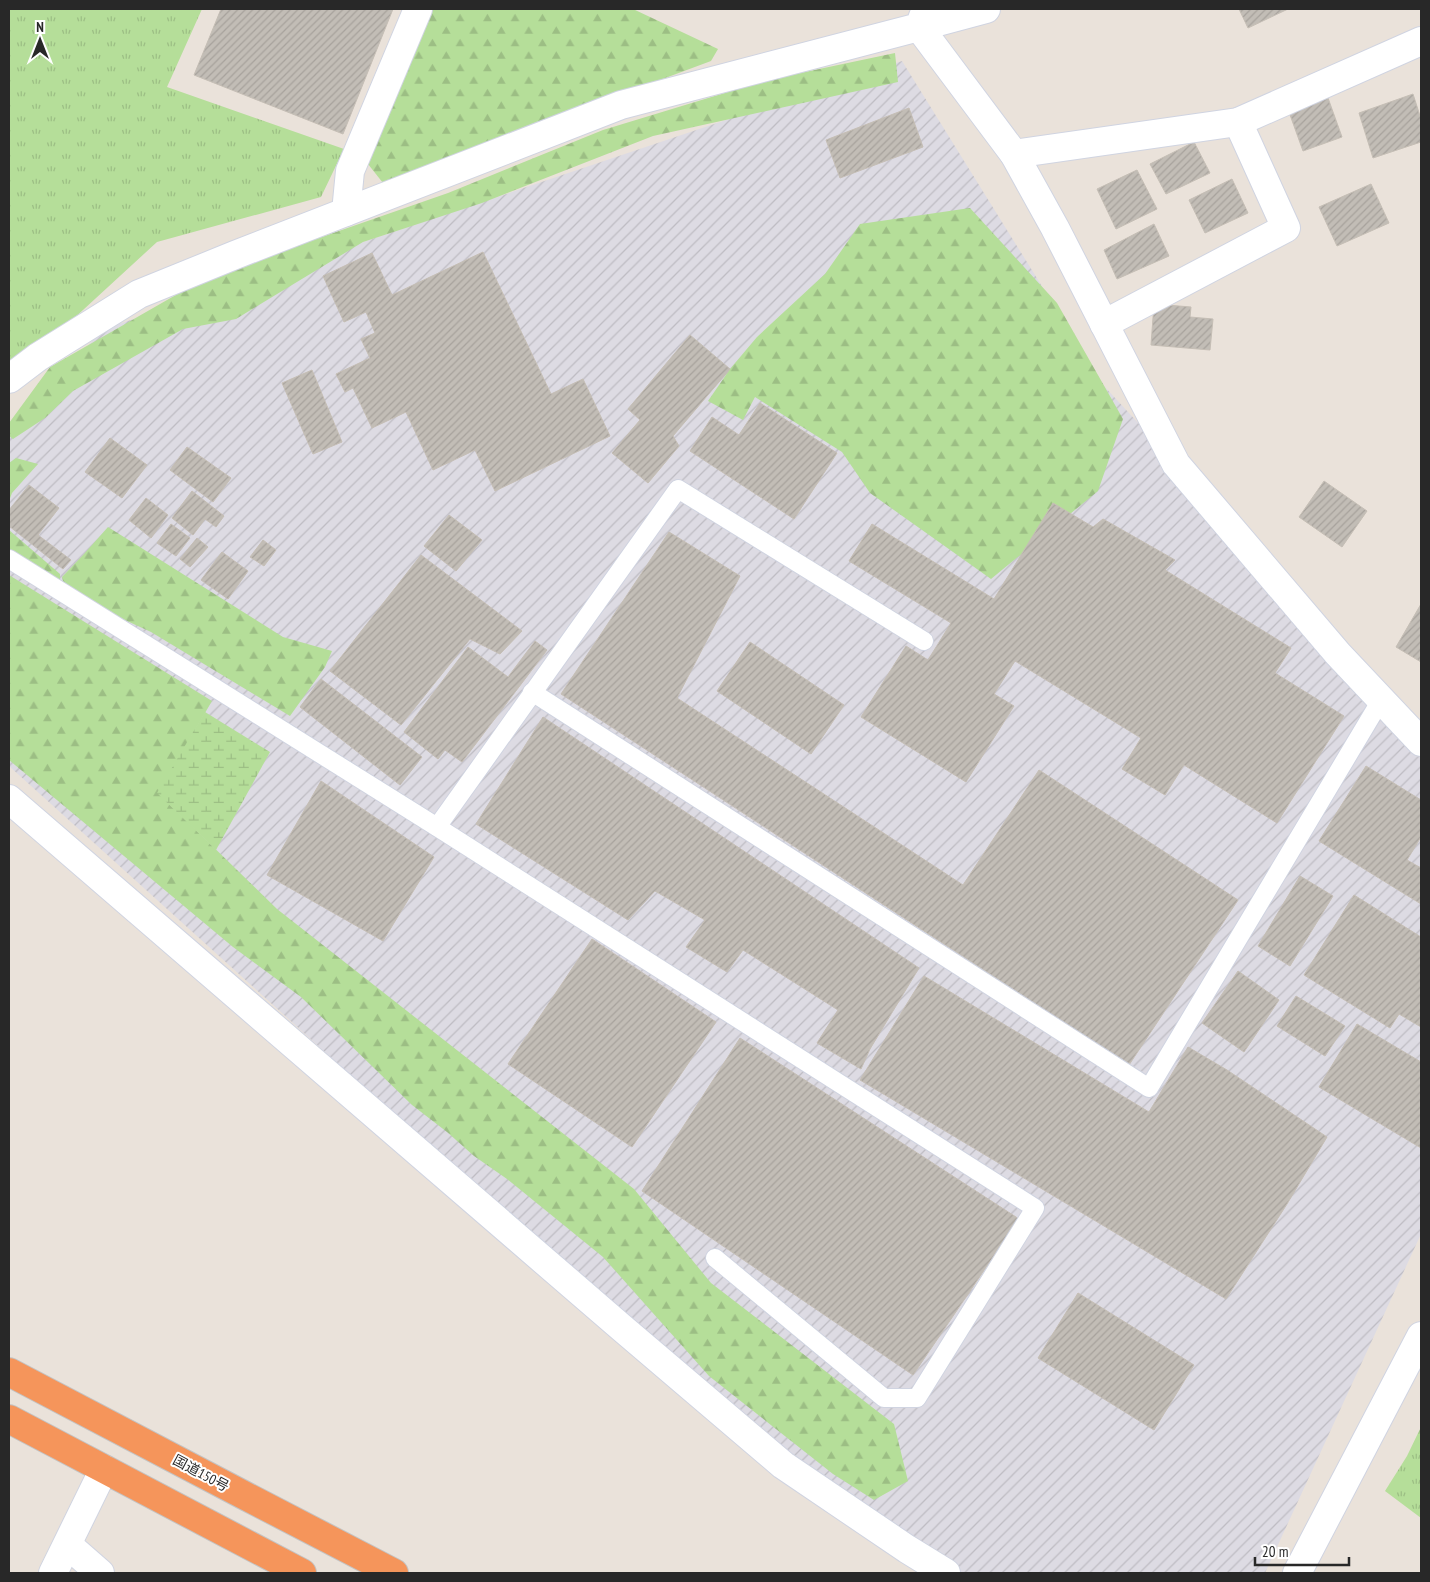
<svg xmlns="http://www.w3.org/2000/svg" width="1430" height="1582" viewBox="0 0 1430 1582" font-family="'PT Sans Narrow','Noto Sans JP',sans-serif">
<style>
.industrial{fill:url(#industrial-furrows)}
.grass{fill:url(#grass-tufts)}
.forest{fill:url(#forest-firs)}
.wetland{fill:url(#wetland-marsh)}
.building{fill:url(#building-hatch);stroke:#c5beb5}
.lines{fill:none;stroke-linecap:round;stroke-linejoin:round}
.lane-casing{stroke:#d0d4e1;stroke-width:20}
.street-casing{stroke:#d0d4e1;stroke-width:30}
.secondary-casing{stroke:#d0d4e1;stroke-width:30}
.highway-casing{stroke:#c3c3c3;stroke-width:30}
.lane{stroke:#fff;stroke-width:18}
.street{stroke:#fff;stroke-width:28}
.secondary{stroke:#fff;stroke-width:28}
.highway{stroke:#f5955b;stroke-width:28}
.labels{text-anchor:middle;stroke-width:4;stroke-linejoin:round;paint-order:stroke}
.street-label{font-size:14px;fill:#282828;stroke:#fff}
</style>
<defs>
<pattern id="industrial-furrows" width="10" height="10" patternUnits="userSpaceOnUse" patternTransform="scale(1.25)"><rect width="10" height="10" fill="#dddbe3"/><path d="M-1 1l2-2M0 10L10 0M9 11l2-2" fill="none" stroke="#bebcc3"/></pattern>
<pattern id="grass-tufts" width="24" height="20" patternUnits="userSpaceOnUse" patternTransform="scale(1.25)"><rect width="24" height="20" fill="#b5de99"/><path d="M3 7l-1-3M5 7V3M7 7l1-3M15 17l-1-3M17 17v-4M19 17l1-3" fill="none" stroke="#9cbe84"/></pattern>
<pattern id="forest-firs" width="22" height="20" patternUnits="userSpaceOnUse" patternTransform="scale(1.25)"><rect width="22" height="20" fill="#b5de99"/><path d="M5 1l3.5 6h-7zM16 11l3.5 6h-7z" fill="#9cbe84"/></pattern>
<pattern id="wetland-marsh" width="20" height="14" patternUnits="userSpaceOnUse" patternTransform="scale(1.25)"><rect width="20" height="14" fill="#b5de99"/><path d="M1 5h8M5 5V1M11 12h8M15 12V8" fill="none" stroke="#9cbe84"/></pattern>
<pattern id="building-hatch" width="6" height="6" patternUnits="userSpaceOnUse" patternTransform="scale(1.25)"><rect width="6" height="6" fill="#c2bdb6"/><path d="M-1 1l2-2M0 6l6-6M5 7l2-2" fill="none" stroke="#a7a29c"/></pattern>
</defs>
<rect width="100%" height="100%" fill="#eae2da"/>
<path class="industrial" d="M902,61L1104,386L1421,729V1234L1265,1573H962L746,1433L9,766V427L104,329Z"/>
<g class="grass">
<path d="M9,9H202L167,87L344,149L321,197L157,242L9,378Z"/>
<path d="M1421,1427V1518L1385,1491L1407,1456Z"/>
</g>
<g class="forest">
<path d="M429,9H633L718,49L711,61L383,183L364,159Z"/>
<path d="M895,53L898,82L653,136L482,203L363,242L236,319L183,329L73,391L45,418L13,439L9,436V423L50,367L188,288L313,240L448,193L603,130L767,80Z"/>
<path d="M970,208L1057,303L1123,419L1098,491L991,579L870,493L842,452L755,397L743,420L708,401L730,369L757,337L825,274L860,224Z"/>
<path d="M16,458L38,464L12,493L9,501V463Z"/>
<path d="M108,527L283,637L332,651L325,667L290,716L151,632L66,593L62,577L84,554Z"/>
<path d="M9,530L60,574V592L9,559Z"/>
<path d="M9,575L212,701L158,793L277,909L634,1189L711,1283L894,1424L908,1481L874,1500L833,1474L709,1376L603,1257L507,1179L474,1156L447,1132L412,1105L301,997L233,947L9,760Z"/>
</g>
<path class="wetland" d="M205,712L270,752L216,850L157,793Z"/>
<g class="building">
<path d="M221,9H393L343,134L194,75Z"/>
<path d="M1239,9H1288L1248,28Z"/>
<path d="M1413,94L1421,119V142L1373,158L1359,113Z"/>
<path d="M1328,98L1342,137L1303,151L1289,112Z"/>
<path d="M909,108L923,147L840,178L826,140Z"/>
<path d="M1194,142L1210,173L1166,194L1150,164Z"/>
<path d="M1137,170L1157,209L1116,229L1097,189Z"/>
<path d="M1232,179L1248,213L1205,233L1189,200Z"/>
<path d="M1371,184L1389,223L1337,246L1319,207Z"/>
<path d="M1154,224L1169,256L1117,279L1104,250Z"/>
<path d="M483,252L551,394L583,379L610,436L495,491L475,450L433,470L406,412L372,428L353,388L345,392L336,374L370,358L361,339L375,333L366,312L344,322L323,276L372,253L392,295Z"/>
<path d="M1154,304L1191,307L1190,317L1213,319L1210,350L1151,345Z"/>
<path d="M690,335L730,369L673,436L679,446L648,483L612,453L640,420L628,409Z"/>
<path d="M312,370L342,442L313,454L282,383Z"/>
<path d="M760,403L837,453L794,519L690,451L712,417L739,435Z"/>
<path d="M110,438L147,465L122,498L85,472Z"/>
<path d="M187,447L231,478L213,502L170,470Z"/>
<path d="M1324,481L1367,511L1342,547L1299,517Z"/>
<path d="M29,485L59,508L38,535L71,560L63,569L9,526V510Z"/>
<path d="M192,491L224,516L216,527L205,519L193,535L172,518Z"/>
<path d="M146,498L168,515L151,538L129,520Z"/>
<path d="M1053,503L1093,527L1103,519L1175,560L1165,570L1291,648L1275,673L1344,716L1277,823L1184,765L1165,795L1122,769L1141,738L1015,661L994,694L1014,706L966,782L861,717L906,646L928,660L951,623L849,561L872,524L994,599Z"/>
<path d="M449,515L482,540L456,571L424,546Z"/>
<path d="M171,524L190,538L176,556L157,543Z"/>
<path d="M669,532L740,576L677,698L963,885L1039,770L1238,900L1129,1065L561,694Z"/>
<path d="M197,538L208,547L190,567L180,559Z"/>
<path d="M263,540L276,550L264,566L250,557Z"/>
<path d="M222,552L248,571L228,599L201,580Z"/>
<path d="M421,555L522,631L500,654L470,639L401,725L330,671Z"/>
<path d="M1421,604V662L1396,647Z"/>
<path d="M535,641L547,650L462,762L445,750L438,759L404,732L468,647L508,677Z"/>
<path d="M750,642L844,705L811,754L717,691Z"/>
<path d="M321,679L422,757L400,785L300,707Z"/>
<path d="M543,717L919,968L870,1049L861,1069L817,1043L838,1010L743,950L727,972L686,947L705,920L655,891L628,920L476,824Z"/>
<path d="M1366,766L1421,800V837L1407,860L1421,868V904L1319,841Z"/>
<path d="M321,781L434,857L383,941L267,875Z"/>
<path d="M1300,876L1333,896L1290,966L1258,946Z"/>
<path d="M1354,895L1421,937V1027L1399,1014L1390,1028L1304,975Z"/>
<path d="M592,939L716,1022L632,1147L508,1064Z"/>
<path d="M1238,971L1279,1000L1244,1052L1202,1023Z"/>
<path d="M924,976L1149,1112L1188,1047L1227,1070L1327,1137L1287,1204L1226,1299L860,1080Z"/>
<path d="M1296,996L1345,1026L1325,1056L1277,1026Z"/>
<path d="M1357,1024L1421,1062V1148L1319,1087Z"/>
<path d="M740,1038L1019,1219L913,1375L642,1191Z"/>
<path d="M1078,1293L1194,1365L1154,1430L1038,1358Z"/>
</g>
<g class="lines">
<defs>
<g id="lane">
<path d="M9,559L437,827L1035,1208L917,1398H884L715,1258"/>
<path d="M532,692L1149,1088L1381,700"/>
<path d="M437,827L678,489L924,641"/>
</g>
<g id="street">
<path d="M986,9L919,27L1014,154L1055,228L1176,464L1338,654L1421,742"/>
<path d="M1014,154L1238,122L1421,41"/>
<path d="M346,212L350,171L418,9"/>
<path d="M1104,324L1286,228L1238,122"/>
<path d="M9,379L38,357L139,294L235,255L621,105L919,27L926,9"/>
<path d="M9,799L622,1328L783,1465L907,1549L946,1573"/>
<path d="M68,1545L100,1573"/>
<path d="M53,1573L104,1469"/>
</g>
<path id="secondary" d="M1297,1573L1421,1336"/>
<g id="highway">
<path d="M9,1372C138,1439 265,1507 394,1573"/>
<path d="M9,1419L302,1573"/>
</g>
</defs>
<use href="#lane" class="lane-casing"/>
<use href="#street" class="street-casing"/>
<use href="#secondary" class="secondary-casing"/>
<use href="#highway" class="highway-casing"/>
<use href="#lane" class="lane"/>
<use href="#street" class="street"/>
<use href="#secondary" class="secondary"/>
<use href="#highway" class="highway"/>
</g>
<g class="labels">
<g class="street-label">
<text transform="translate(201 1473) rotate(28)" y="5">国道150号</text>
</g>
</g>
<rect width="1430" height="1582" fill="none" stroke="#282828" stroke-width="20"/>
<g transform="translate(40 40)" stroke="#ffffff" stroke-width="4" paint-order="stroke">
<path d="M0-4L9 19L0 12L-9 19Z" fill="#282828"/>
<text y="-8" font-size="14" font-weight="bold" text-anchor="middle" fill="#282828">N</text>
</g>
<path d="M1255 1557v8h94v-8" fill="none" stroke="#282828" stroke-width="2.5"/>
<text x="1262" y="1557" font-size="15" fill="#282828" stroke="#ffffff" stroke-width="4" paint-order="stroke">20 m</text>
</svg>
